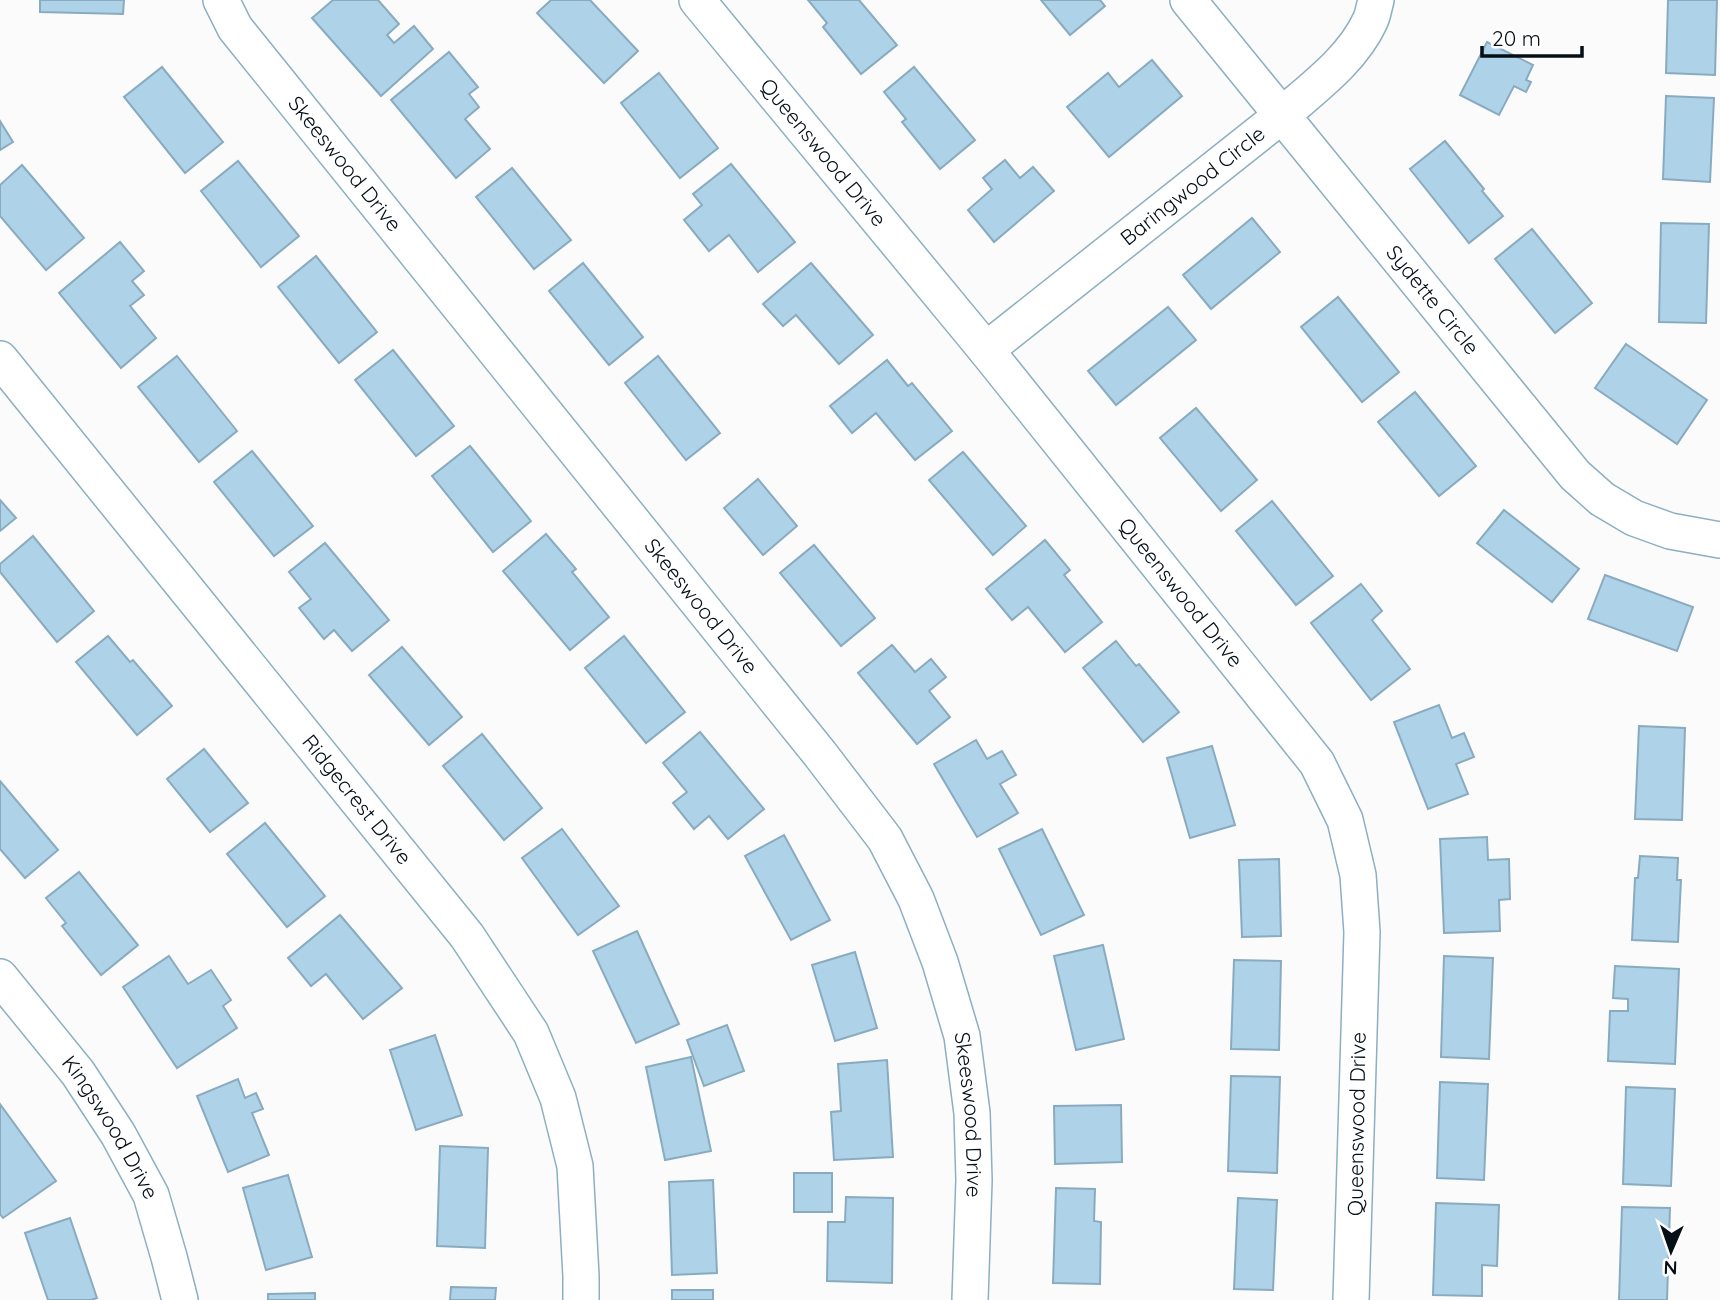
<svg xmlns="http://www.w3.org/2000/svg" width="1720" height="1300" viewBox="0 0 1720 1300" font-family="Quicksand,sans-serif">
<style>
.building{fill:#aed2e7;stroke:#89abc0;stroke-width:2}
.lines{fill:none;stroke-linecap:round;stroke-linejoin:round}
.minor-casing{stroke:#8cafc3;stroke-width:38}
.minor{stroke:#fff;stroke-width:35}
.labels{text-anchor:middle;stroke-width:5;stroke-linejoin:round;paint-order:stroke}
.street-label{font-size:21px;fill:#040f16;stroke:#fff}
</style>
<rect width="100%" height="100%" fill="#fbfbfb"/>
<g class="building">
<path d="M40,0H124L123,14L40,12Z"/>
<path d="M333,0H378L399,24L387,35L394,43L414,26L433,49L381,96L312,18Z"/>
<path d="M551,0H590L638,51L604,83L537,13Z"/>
<path d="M808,0H859L897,45L861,74L823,27L827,23Z"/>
<path d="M1041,0H1100L1105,6L1070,35Z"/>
<path d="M1668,0H1717L1715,75L1666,73Z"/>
<path d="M1487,42L1533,65L1526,80L1531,82L1526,92L1514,86L1499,115L1460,95Z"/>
<path d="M449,52L478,87L469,94L479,107L465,119L490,149L456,178L391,100Z"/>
<path d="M1152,60L1182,96L1109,157L1067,107L1108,73L1119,87Z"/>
<path d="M162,67L223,142L185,173L124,97Z"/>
<path d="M914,67L975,140L940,169L902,122L906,119L884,92Z"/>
<path d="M659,73L718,148L680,178L621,103Z"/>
<path d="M1666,96L1714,98L1710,182L1663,179Z"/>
<path d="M0,121L13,142L0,150Z"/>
<path d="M1445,141L1484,189L1482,191L1503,216L1469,243L1410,169Z"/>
<path d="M1005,160L1020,178L1033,167L1054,191L994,242L968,210L992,189L983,178Z"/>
<path d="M238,161L299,236L261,267L201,191Z"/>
<path d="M731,164L795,242L758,272L729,235L709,251L684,220L702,205L693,194Z"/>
<path d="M22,165L84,238L46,270L0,216V185Z"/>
<path d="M512,168L571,240L534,269L476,197Z"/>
<path d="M1252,218L1280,252L1211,309L1183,275Z"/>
<path d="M1661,223L1709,224L1706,323L1659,322Z"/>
<path d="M1532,229L1592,303L1555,333L1495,259Z"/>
<path d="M120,242L144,271L132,281L144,295L130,306L156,338L121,368L59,293Z"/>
<path d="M316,256L377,332L339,363L278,287Z"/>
<path d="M583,263L643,337L609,365L549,291Z"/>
<path d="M811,263L873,335L839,364L796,315L783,326L763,304Z"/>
<path d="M1338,297L1399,372L1362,402L1301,327Z"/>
<path d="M1168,307L1196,340L1116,405L1088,371Z"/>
<path d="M1626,344L1707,400L1677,444L1595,388Z"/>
<path d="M393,350L454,426L416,456L355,380Z"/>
<path d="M177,356L237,431L199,462L138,387Z"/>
<path d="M658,356L720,433L686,460L625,383Z"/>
<path d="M887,360L908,386L912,383L952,431L915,460L876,413L852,433L830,406Z"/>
<path d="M1415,392L1476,466L1439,496L1378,422Z"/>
<path d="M1196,408L1257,480L1221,511L1160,438Z"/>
<path d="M470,446L531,521L493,552L432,476Z"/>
<path d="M252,451L313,526L274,556L214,482Z"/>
<path d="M963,452L1026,526L993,555L929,480Z"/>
<path d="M758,479L797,526L763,555L724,508Z"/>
<path d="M0,500L16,518L0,531Z"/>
<path d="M1272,501L1333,576L1296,605L1236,531Z"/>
<path d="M1504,510L1579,569L1552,602L1477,543Z"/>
<path d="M546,534L576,569L572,572L609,617L570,650L503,571Z"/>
<path d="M33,536L94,611L57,642L0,572V564Z"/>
<path d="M1045,540L1070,570L1064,575L1102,622L1065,652L1028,607L1012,620L986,589Z"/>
<path d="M325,543L389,620L352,651L334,630L324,639L299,608L311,599L289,572Z"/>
<path d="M814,545L875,618L841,646L780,573Z"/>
<path d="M1605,575L1693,607L1677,651L1588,619Z"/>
<path d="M1361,584L1382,611L1372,620L1410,669L1371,700L1311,623Z"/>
<path d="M108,636L130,662L133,660L172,706L137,735L76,662Z"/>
<path d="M624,636L685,712L646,743L585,668Z"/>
<path d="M1116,641L1136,666L1139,664L1179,712L1143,742L1083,668Z"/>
<path d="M892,645L915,672L931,659L946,677L929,691L950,717L917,744L858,673Z"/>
<path d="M402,647L462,717L429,745L369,675Z"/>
<path d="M1439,705L1452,738L1464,733L1474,757L1456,764L1468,794L1428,809L1394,722Z"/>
<path d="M1639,726L1685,728L1682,820L1635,819Z"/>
<path d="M700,732L764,809L728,839L709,816L694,829L673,803L687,792L663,763Z"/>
<path d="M482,734L542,808L504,840L443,766Z"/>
<path d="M976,740L987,759L1002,751L1016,775L1000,784L1018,813L977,837L934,764Z"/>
<path d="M1212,746L1235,825L1190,838L1167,758Z"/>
<path d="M204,749L248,803L210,832L167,779Z"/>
<path d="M0,781L58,850L25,878L0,849Z"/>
<path d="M265,823L325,896L287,927L227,854Z"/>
<path d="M562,829L619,906L578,935L522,858Z"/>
<path d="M1042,829L1084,915L1041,935L999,849Z"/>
<path d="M784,835L830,920L791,940L745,856Z"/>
<path d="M1487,837L1488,860L1509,859L1510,899L1499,900L1500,931L1444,933L1440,839Z"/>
<path d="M1640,856L1678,858L1677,880H1681L1678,942L1632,940L1635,878H1638Z"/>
<path d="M1279,859L1281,936L1242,937L1239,860Z"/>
<path d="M79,872L138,945L101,975L62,926L66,923L46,898Z"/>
<path d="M340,915L402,988L363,1019L326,974L311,986L288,958Z"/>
<path d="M637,931L679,1024L636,1043L593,951Z"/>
<path d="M1103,945L1124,1039L1076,1050L1054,956Z"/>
<path d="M855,952L877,1028L835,1041L812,965Z"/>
<path d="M169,956L188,984L211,970L231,1000L223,1006L237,1028L177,1068L123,987Z"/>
<path d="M1444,956L1493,958L1489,1059L1441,1057Z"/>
<path d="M1234,960L1281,961L1279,1050L1231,1049Z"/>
<path d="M1615,966L1679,969L1675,1064L1608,1061L1610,1011H1628V999L1613,998Z"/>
<path d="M727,1025L744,1071L704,1086L687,1040Z"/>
<path d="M435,1035L462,1115L416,1130L390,1050Z"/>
<path d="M691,1057L711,1151L665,1160L646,1067Z"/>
<path d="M887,1060L893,1157L834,1160L831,1112L841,1111L838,1064Z"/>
<path d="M1231,1076L1280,1077L1277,1173L1228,1171Z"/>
<path d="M238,1079L245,1098L256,1093L263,1109L252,1113L269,1155L228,1172L197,1096Z"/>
<path d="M1440,1082L1488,1084L1484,1180L1437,1178Z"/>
<path d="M1626,1087L1675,1089L1671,1186L1623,1184Z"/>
<path d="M0,1104L56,1181L3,1218L0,1214Z"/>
<path d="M1121,1105L1122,1162L1055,1164L1054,1106Z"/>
<path d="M440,1146L488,1148L485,1248L437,1246Z"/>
<rect x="794" y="1173" width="38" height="39"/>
<path d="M288,1175L312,1257L266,1270L243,1188Z"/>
<path d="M713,1180L717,1273L672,1275L669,1182Z"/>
<path d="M1056,1188L1095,1189L1094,1221L1101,1222L1100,1284L1053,1283Z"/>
<path d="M846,1197L893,1198L892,1283L827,1281L828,1222H845Z"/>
<path d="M1238,1198L1277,1200L1273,1290L1234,1289Z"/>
<path d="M1436,1203L1499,1205L1497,1266L1482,1265V1296L1433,1295Z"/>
<path d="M1622,1207L1670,1208L1667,1300H1619Z"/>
<path d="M70,1218L97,1298L91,1300H48L25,1233Z"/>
<path d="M451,1287L496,1288L495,1300H450Z"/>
<rect x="672" y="1290" width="41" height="10"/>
<path d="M315,1293V1300H268V1294Z"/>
</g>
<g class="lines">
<defs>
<g id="minor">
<path id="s1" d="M221,0L235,28L820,754L885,839L916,899L940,962L962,1036L972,1113L974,1180L970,1300"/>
<path id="s2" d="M697,0L986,350L1317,763L1345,820L1358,875L1362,932L1351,1300"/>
<path id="s3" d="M1188,0L1575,475L1602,499L1634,518L1670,531L1720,540"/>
<path id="s4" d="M986,350L1281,116C1313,88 1352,60 1370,21C1373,15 1374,7 1376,0"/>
<path id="s5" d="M0,359L467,936L531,1033L558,1098L575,1166L581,1276V1300"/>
<path id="s6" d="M0,977L78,1073L118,1134L151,1195L169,1257L180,1300"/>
</g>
</defs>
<use href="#minor" class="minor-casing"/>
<use href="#minor" class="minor"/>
</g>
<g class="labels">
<g class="street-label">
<text dy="7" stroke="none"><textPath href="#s2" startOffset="198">Queenswood Drive</textPath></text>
<text dy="7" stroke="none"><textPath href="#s1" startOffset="206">Skeeswood Drive</textPath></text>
<text dy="7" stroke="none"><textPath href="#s4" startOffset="264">Baringwood Circle</textPath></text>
<text dy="7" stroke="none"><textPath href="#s3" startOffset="387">Sydette Circle</textPath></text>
<text dy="7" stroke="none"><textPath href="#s2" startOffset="765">Queenswood Drive</textPath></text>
<text dy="7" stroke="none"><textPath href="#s1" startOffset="774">Skeeswood Drive</textPath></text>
<text dy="7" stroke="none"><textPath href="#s5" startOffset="567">Ridgecrest Drive</textPath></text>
<text dy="7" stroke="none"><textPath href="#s1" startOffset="1362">Skeeswood Drive</textPath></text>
<text transform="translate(1357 1124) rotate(-89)" y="7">Queenswood Drive</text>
<text dy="7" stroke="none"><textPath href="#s6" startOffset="187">Kingswood Drive</textPath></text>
</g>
</g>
<g transform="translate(1671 1251) rotate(182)" stroke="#ffffff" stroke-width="5" paint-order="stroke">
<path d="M0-5L12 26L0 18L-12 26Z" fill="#040f16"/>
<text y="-10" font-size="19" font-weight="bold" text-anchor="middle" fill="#040f16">N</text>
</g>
<path d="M1482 46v10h100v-10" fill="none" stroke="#040f16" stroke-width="3.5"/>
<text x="1492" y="46" font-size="21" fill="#040f16" stroke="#ffffff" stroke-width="5" paint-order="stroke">20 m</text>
</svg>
